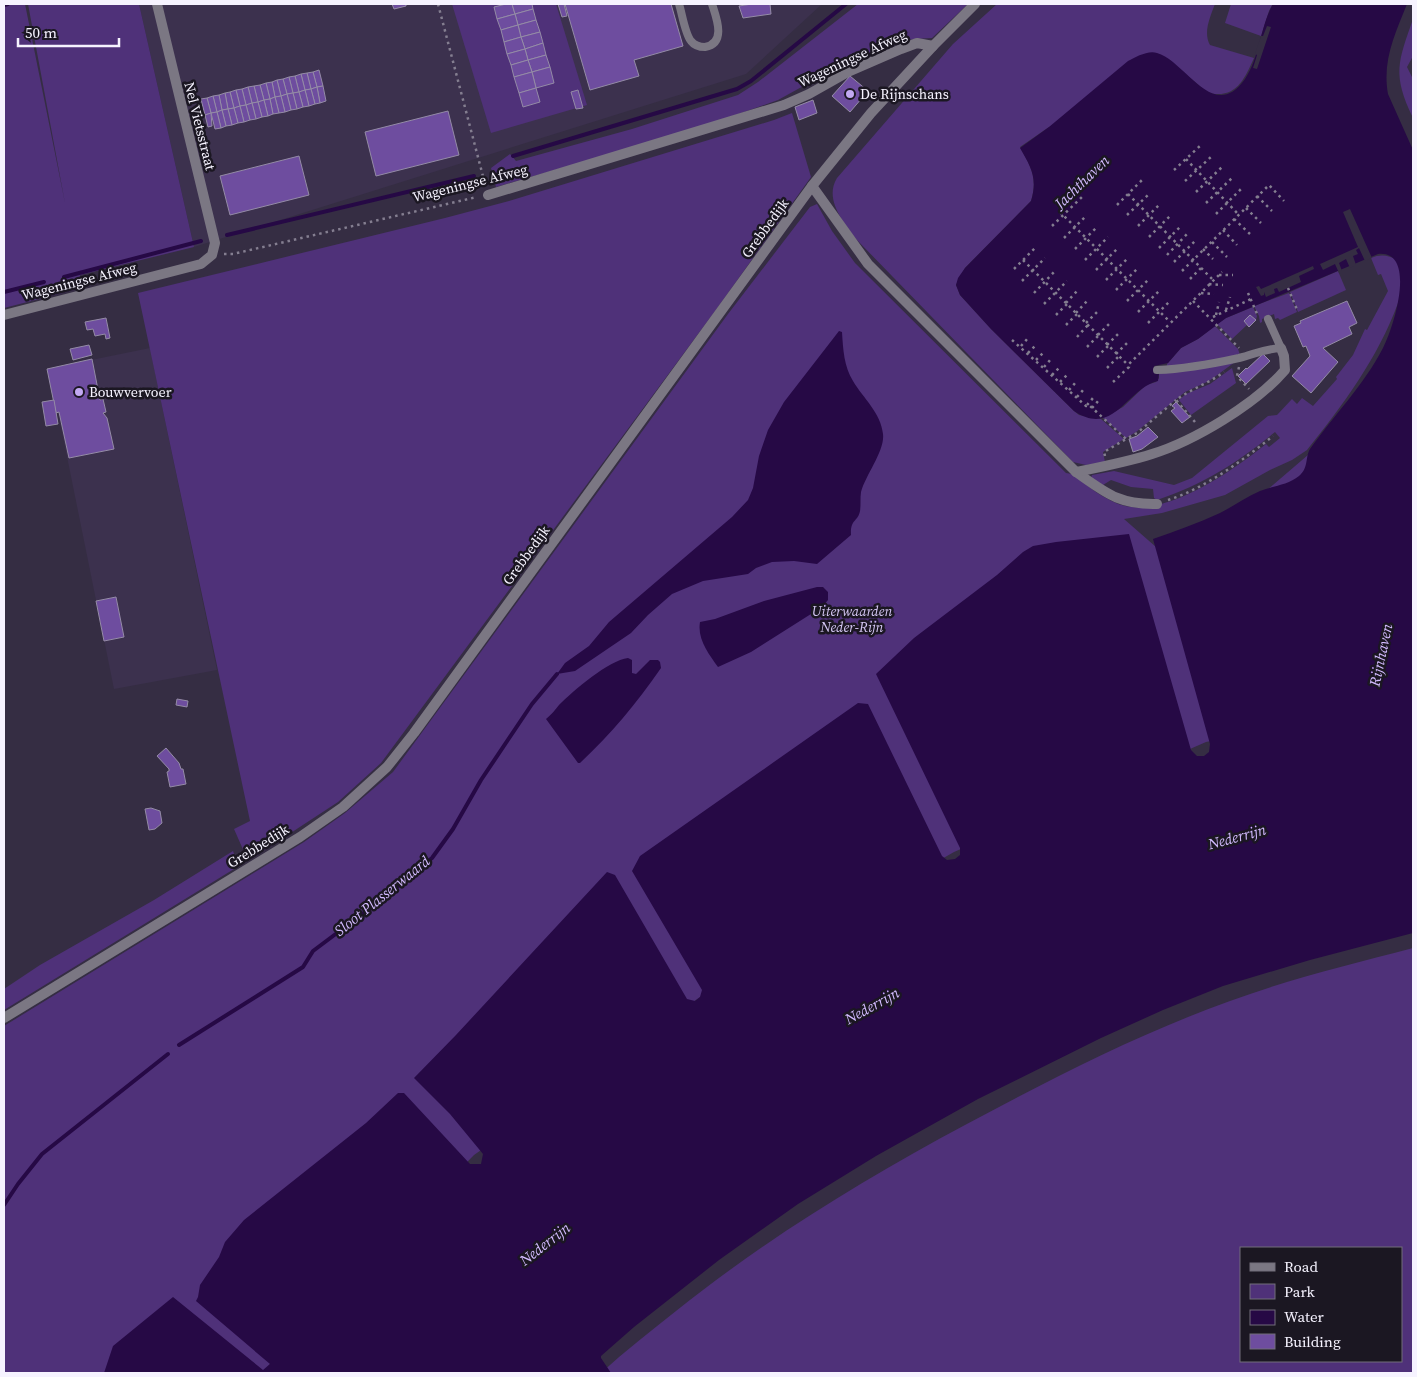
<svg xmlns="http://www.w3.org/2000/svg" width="1417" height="1377" viewBox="0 0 1417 1377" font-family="'Source Serif 4',serif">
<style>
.built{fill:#3c314e}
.green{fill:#4f3179;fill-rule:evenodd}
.water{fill:#260945}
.pier{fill:#352d43}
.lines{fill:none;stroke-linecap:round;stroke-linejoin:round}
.stream{stroke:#260945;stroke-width:4}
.building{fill:#6e4d9f;stroke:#948ba6}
.path{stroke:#847e90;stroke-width:2.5;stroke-dasharray:2.5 4;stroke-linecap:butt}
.service{stroke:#7b7783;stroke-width:8}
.minor{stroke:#7b7783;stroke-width:10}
.poi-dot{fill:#c2a8f2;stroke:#1b1722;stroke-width:2}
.labels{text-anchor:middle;stroke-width:5;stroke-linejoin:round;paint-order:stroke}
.street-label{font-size:14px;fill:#f6f3ff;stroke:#1b1722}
.poi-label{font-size:14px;fill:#f6f3ff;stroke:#1b1722;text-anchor:start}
.park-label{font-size:14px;font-style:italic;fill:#d4c6f3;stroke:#1b1722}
.water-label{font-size:15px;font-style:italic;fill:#d3bbff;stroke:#1b1722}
</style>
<rect width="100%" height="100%" fill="#352d43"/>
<g class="built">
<path d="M139,4H822L746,74L194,247Z"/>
<path d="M150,348L217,670L114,689L61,427L47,369Z"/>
</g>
<g class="green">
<path d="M4,4H25L65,203L28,4H139L194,247L80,275L82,288L4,308Z"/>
<path d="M452,4H556L587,105L491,133Z"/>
<path d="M858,4H968L932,38L914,39L900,42L845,63L778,100L687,132L496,187L491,168L510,154L516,161L632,129L738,95L758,82Z"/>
<path d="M997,4H1215C1210,17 1203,33 1210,45L1254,58C1244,80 1236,99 1208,93L1170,61L1049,127L1020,147C1031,167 1038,178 1031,201L965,268L956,285L960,295L991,329L1074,411L1079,415L1101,419L1124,439L1103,452L1105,462L1086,465L1073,462L856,239C843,222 824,199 837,178L953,44Z"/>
<path d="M1231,4L1272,5L1269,11L1261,36L1225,23Z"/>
<path d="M1413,19V56L1407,67L1413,79V118C1392,74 1398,62 1413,19Z"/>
<path d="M792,113L811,177L718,307L381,763L338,802L251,859L245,854L234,829L250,821L138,293L445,218L509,201L774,120Z"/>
<path d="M817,204L832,231L855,263L1066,473L1072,474C1088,486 1105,501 1125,506C1168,516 1234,470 1266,444L1269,447L1280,438L1275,432C1237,463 1204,484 1157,500L1154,498L1153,489L1131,487L1111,480L1103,485L1091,478L1092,475L1114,471L1174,485L1192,478L1268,416L1277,415L1292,399L1297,404L1302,398L1313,406L1337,379L1336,377L1353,355L1365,329L1367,330L1388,291L1381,274L1378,275L1371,258C1380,254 1389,255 1397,260C1411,270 1402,290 1398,303C1378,358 1343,405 1307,450L1292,460L1270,470L1225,495L1162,513L1124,519L1156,547L1260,496L1357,413L1413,700L1206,742L954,852L703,995L474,1155L273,1360L263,1373H4V1026L304,842L345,813L393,772L728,314L810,207Z"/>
<path d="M1338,271L1346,290L1298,312L1290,292Z"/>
<path d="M1289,293L1297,312L1280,320L1278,318L1275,319L1274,314L1262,319V322L1260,323L1259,316L1254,306Z"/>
<path d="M1253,307L1257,316L1256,320L1250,315L1244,321L1247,325L1232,339L1217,324L1226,318Z"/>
<path d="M1215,326L1238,349L1240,355L1204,363L1167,367V364L1181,348L1198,339Z"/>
<path d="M1235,362L1209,381L1185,392L1136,432L1126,438L1103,418L1123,407L1146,385L1156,382L1159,378V373Z"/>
<path d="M1232,368L1236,383L1191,415L1179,400L1186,394L1210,384Z"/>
<path d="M233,851L236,859L234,869L4,1010V989L40,965L154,900Z"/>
<path d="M1413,948V1373H601C625,1351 651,1331 676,1311C766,1239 864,1179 965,1125C1051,1079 1138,1034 1230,1001C1290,979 1352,964 1413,948ZM1241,1248H1401V1361H1241Z"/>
</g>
<g class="water">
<path d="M1273,4H1407C1395,34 1382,61 1388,94L1413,150V933L1310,960L1223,986L1163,1010L1101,1038L978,1099L876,1156L798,1204L719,1260L634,1327L601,1356V1358L611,1373H104L113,1346L173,1297L263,1370L270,1364L196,1301L198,1297L200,1285L219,1257L225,1242L244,1220L366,1123L398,1093H404L470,1164H481L483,1154L450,1114L414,1078L456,1035L607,872L615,875L687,999L695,1001L700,997L702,990L632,871L640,856L858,703L868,704L942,856L947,860L955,859L960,855V848L876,674L914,638L997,575L1023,552L1033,546L1056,542L1129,534L1191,750L1197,756H1204L1209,752L1210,744L1153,539C1176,531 1198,523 1220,513C1234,506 1246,497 1260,491C1273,486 1288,485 1299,476C1309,468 1305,457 1310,449C1334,415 1364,385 1383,348C1395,325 1417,250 1378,254L1226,318L1198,339L1181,348L1168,363L1154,366V373H1159L1158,381C1127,388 1114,438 1074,411L991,329L960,295L956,285L958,278L965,268L1031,201C1038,178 1031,167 1020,148L1049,127L1128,61C1136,57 1148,50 1157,53C1186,61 1213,124 1245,79C1260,57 1260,27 1273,4Z"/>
<path d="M839,331L842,332C843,349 844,367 853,381C863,398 881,413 883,434C885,451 866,474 861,492C860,498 861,505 860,511C858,522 850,519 851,535L817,564L794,561L772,562L756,568L748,574L703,581L672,594L648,615L631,633L575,671L557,674L565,663L589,646L609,622L732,517L748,500L753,488L759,456L768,430L784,402Z"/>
<path d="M817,587H823L828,592V600L822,607L751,652L718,667C709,654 697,639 700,622L715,619L764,601Z"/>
<path d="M628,658L632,660V673L636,674L650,660H658L660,662L661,668C636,704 611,734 580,763H578L546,719C551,715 555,710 559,705C573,691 609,660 628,658Z"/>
</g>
<g class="pier">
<path d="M1267,26L1271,27L1257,69L1253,68L1257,55L1255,54L1261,36H1263Z"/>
<path d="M1350,209L1372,258L1365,261L1359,248L1356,250L1358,254L1353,256L1356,265L1350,268L1346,259L1339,263L1342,271L1339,273L1335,264L1323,270L1320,264L1358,247L1343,212Z"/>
<path d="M1313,266L1314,269L1299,276L1301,282L1279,292L1277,288L1274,289L1275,293L1266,297L1264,292V295L1261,296L1256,287L1259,286L1261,289Z"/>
</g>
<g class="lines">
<g class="stream">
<path d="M4,5L8,4"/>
<path d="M513,156L737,89L751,81L846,4"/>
<path d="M227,235L474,176"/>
<path d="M64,277L201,241"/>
<path d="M4,292L44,282"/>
<path d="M179,1045L303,967L313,951L385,897L432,858L453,829L481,780L532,704L557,674"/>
<path d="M4,1205L18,1184L42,1154L168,1054"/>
</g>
</g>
<g class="building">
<path d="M392,4H406V6L394,9Z"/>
<path d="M506,4H512L515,14L497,19L494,7Z"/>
<path d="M512,4H532L533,9L515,14Z"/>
<path d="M558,4H564L567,16L562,17Z"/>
<path d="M565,4H671L683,46L634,60L639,76L590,90Z"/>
<path d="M752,4H770L771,14L743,18L739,6Z"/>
<path d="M533,9L536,20L518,25L515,14Z"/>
<path d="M515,14L518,25L501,30L497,19Z"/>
<path d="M536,20L540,32L521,37L518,25Z"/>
<path d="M518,25L521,37L504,42L501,30Z"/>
<path d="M540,32L543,43L525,49L521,37Z"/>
<path d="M521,37L525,49L507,54L504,42Z"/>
<path d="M543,43L546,55L528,60L525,49Z"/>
<path d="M525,49L528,60L511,65L507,54Z"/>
<path d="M546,55L550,67L532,72L528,60Z"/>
<path d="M528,60L532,72L514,77L511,65Z"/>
<path d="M550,67L554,83L536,88L532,72Z"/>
<path d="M319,70L323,86L317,87L313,72Z"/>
<path d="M313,72L317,87L311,89L307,73Z"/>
<path d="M532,72L536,88L519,93L514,77Z"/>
<path d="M307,73L311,89L305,90L301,74Z"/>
<path d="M301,74L305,90L299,92L295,76Z"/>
<path d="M295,76L299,92L293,93L289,77Z"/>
<path d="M850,76L868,91L850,112L832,96Z"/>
<path d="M289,77L293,93L287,94L283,79Z"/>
<path d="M283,79L287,94L281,96L277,80Z"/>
<path d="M277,80L281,96L275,97L272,82Z"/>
<path d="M272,82L275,97L270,99L266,83Z"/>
<path d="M266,83L270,99L264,100L260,85Z"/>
<path d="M260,85L264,100L258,102L254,86Z"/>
<path d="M254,86L258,102L252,103L248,87Z"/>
<path d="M323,86L326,101L320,103L317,87Z"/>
<path d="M248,87L252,103L246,105L242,89Z"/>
<path d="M317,87L320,103L315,104L311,89Z"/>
<path d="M536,88L540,102L523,107L519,93Z"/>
<path d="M242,89L246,105L240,106L236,90Z"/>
<path d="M311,89L315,104L309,106L305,90Z"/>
<path d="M236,90L240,106L234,108L230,92Z"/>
<path d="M305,90L309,106L303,107L299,92Z"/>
<path d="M578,90L583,108L576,109L571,92Z"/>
<path d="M230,92L234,108L228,109L225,93Z"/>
<path d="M299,92L303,107L297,109L293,93Z"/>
<path d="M225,93L228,109L222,110L219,95Z"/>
<path d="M293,93L297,109L291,110L287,94Z"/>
<path d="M287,94L291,110L285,112L281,96Z"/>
<path d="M219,95L222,110L217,112L213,96Z"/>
<path d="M213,96L217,112L211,113L207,98Z"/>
<path d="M281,96L285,112L279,113L275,97Z"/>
<path d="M275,97L279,113L273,114L270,99Z"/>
<path d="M207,98L211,113L205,115L201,99Z"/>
<path d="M270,99L273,114L268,116L264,100Z"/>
<path d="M264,100L268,116L262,117L258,102Z"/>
<path d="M813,100L817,113L799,120L795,107Z"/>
<path d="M258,102L262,117L256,119L252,103Z"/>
<path d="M252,103L256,119L250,120L246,105Z"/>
<path d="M246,105L250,120L244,122L240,106Z"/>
<path d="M240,106L244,122L238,123L234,108Z"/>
<path d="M234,108L238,123L232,125L228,109Z"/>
<path d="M228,109L232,125L226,126L222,110Z"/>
<path d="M222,110L226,126L221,128L217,112Z"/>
<path d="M448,111L459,155L376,176L365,132Z"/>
<path d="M217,112L221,128L215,129L211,113Z"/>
<path d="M211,113L212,126L208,127L205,115Z"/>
<path d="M299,156L309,195L230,215L220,176Z"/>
<path d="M1347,301L1357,323L1349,327L1352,334L1323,348L1338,362L1311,393L1292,376L1310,356L1306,346L1303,347L1294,326L1301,323L1300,321Z"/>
<path d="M1250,315L1256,320L1249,327L1244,321Z"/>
<path d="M106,318L110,338L106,339L105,334L95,336L93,329L87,330L85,322Z"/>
<path d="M89,345L92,355L73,360L70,349Z"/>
<path d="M1263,354L1270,361L1246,384L1238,376L1246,368L1247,369Z"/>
<path d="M92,359L100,400L103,399L106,412L103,413L107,418L114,449L69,458L59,412L56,413L47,369Z"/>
<path d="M54,400L58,424L46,426L42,402Z"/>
<path d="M1176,402L1190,417L1182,423L1171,411L1175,408L1172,406Z"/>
<path d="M1148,427L1158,437L1142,449L1133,452L1129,439L1137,436Z"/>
<path d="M116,597L124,637L104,641L96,601Z"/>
<path d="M177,699L188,701L187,707L176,705Z"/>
<path d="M166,748L179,763L181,769H183L186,784L170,787L167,772L169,771V769L157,756Z"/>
<path d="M151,808L160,811L162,823L155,829L149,830L145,809Z"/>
</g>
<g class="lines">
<g class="path">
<path d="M438,4L485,184"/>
<path d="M1186,159L1238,214"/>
<path d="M1174,170L1201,145"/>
<path d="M1185,181L1212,156"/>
<path d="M1196,192L1222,167"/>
<path d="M1128,194L1213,280"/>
<path d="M1257,196L1272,211"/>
<path d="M1206,203L1232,178"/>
<path d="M1117,205L1143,179"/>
<path d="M1246,208L1261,223"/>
<path d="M1060,212L1170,322"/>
<path d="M1216,214L1242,188"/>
<path d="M1127,215L1149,194"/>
<path d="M1234,219L1250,234"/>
<path d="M1052,226L1082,197"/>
<path d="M1138,226L1160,204"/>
<path d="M1223,230L1237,245"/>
<path d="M1149,237L1171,215"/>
<path d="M1064,238L1086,216"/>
<path d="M1212,242L1227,257"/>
<path d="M1159,248L1181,226"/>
<path d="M1075,249L1097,227"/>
<path d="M1203,249L1213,259"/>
<path d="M224,254H233L477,197"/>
<path d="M1167,255L1188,233"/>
<path d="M1023,260L1128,365"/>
<path d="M1085,260L1108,237"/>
<path d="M1174,262L1196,240"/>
<path d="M1014,269L1035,248"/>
<path d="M1096,270L1118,248"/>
<path d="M1182,271L1269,185L1284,201"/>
<path d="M1219,275H1233"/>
<path d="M1190,279L1201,268"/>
<path d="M1106,280L1128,258"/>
<path d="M1022,281L1045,258"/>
<path d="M1209,284L1223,285"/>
<path d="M1288,288L1298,312"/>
<path d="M1116,290L1138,268"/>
<path d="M1034,293L1056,270"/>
<path d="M1201,293L1214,294"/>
<path d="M1248,293L1258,316"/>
<path d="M1127,301L1149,279"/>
<path d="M1193,301L1239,348"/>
<path d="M1066,303L1077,291"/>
<path d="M1044,304L1067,281"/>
<path d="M1226,310L1230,297"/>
<path d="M1138,312L1160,290"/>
<path d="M1076,313L1087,301"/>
<path d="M1056,315L1067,304"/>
<path d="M1216,315L1219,302"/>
<path d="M1213,317L1251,299"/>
<path d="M1086,323L1097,312"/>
<path d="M1148,323L1170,301"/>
<path d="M1066,325L1077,314"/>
<path d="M1098,335L1109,324"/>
<path d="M1077,337L1088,325"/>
<path d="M1012,340L1086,406L1089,405L1126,439L1137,433L1176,400"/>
<path d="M1107,345L1119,333"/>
<path d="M1021,346L1028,338"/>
<path d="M1087,347L1098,336"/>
<path d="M1028,353L1036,345"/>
<path d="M1116,354L1127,343"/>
<path d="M1097,357L1108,346"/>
<path d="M1036,360L1044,352"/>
<path d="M1044,367L1051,359"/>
<path d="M1239,367L1237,376L1249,389"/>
<path d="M1107,368L1119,356"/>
<path d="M1052,375L1060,367"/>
<path d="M1060,382L1068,374"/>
<path d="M1113,382L1129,367L1128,365L1222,272"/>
<path d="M1069,390L1076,382"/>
<path d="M1077,397L1084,389"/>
<path d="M1087,405L1093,398"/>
<path d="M1092,408L1099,400"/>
<path d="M1195,422L1176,400C1191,389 1209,383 1224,372"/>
<path d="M1105,456L1104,452L1126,439"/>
<path d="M1168,500C1206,488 1243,460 1273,436"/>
</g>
<g class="service">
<path d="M679,4C682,13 685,34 691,41C694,45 699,47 705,47C727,43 716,17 712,4"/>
<path d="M1157,370C1185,369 1212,364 1239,358C1255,354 1264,349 1281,348L1268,319"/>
</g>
<g class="minor">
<path d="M812,186L868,264L1076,472C1106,493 1119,505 1157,504"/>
<path d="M488,195L784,105L809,94L848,72L901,49L917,43L933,46"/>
<path d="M4,315L201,264L212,255L215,243L157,4"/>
<path d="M1076,472C1101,467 1127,462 1152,454C1194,441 1256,404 1285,370L1284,356L1281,348"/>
<path d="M4,1018L300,837L343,807L387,767L414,733L812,186L871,113L933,46L975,4"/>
</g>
</g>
<g class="poi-dot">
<circle cx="850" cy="94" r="5"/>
<circle cx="79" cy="392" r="5"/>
</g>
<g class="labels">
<g class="street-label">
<text transform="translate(852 58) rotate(-25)" y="5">Wageningse Afweg</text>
<text transform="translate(200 126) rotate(76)" y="5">Nel Vietsstraat</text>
<text transform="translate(470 183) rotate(-14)" y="5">Wageningse Afweg</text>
<text transform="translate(765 228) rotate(-54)" y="5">Grebbedijk</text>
<text transform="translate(79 281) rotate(-14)" y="5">Wageningse Afweg</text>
<text transform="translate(526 555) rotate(-54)" y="5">Grebbedijk</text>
<text transform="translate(258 846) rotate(-32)" y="5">Grebbedijk</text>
</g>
<g class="poi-label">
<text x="860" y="99">De Rijnschans</text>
<text x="89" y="397">Bouwvervoer</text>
</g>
<g class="park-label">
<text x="852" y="616">Uiterwaarden<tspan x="852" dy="16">Neder-Rijn</tspan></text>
</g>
<g class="water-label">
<text transform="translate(1082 182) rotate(-44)" y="5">Jachthaven</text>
<text transform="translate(1381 655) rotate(-78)" y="5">Rijnhaven</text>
<text transform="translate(1237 837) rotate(-15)" y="5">Nederrijn</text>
<text transform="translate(382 896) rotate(-39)" y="5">Sloot Plasserwaard</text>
<text transform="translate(872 1006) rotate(-29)" y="5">Nederrijn</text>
<text transform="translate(545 1244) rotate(-38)" y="5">Nederrijn</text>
</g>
</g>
<rect width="1417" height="1377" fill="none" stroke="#f6f3ff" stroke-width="10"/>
<rect x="1240" y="1247" width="162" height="115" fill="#1b1722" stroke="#736f7a"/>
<rect x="1250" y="1263" width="25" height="8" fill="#7b7783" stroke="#736f7a"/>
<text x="1284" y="1272" font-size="15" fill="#f6f3ff">Road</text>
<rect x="1250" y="1284" width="25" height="15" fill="#4f3179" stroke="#736f7a"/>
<text x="1284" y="1297" font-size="15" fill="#f6f3ff">Park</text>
<rect x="1250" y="1310" width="25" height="15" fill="#260945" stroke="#736f7a"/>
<text x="1284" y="1322" font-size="15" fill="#f6f3ff">Water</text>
<rect x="1250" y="1334" width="25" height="15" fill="#6e4d9f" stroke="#736f7a"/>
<text x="1284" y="1347" font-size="15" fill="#f6f3ff">Building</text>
<path d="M18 38v8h101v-8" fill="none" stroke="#f6f3ff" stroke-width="2.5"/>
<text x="25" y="38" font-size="15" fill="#f6f3ff" stroke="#1b1722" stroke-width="4" paint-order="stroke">50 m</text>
</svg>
